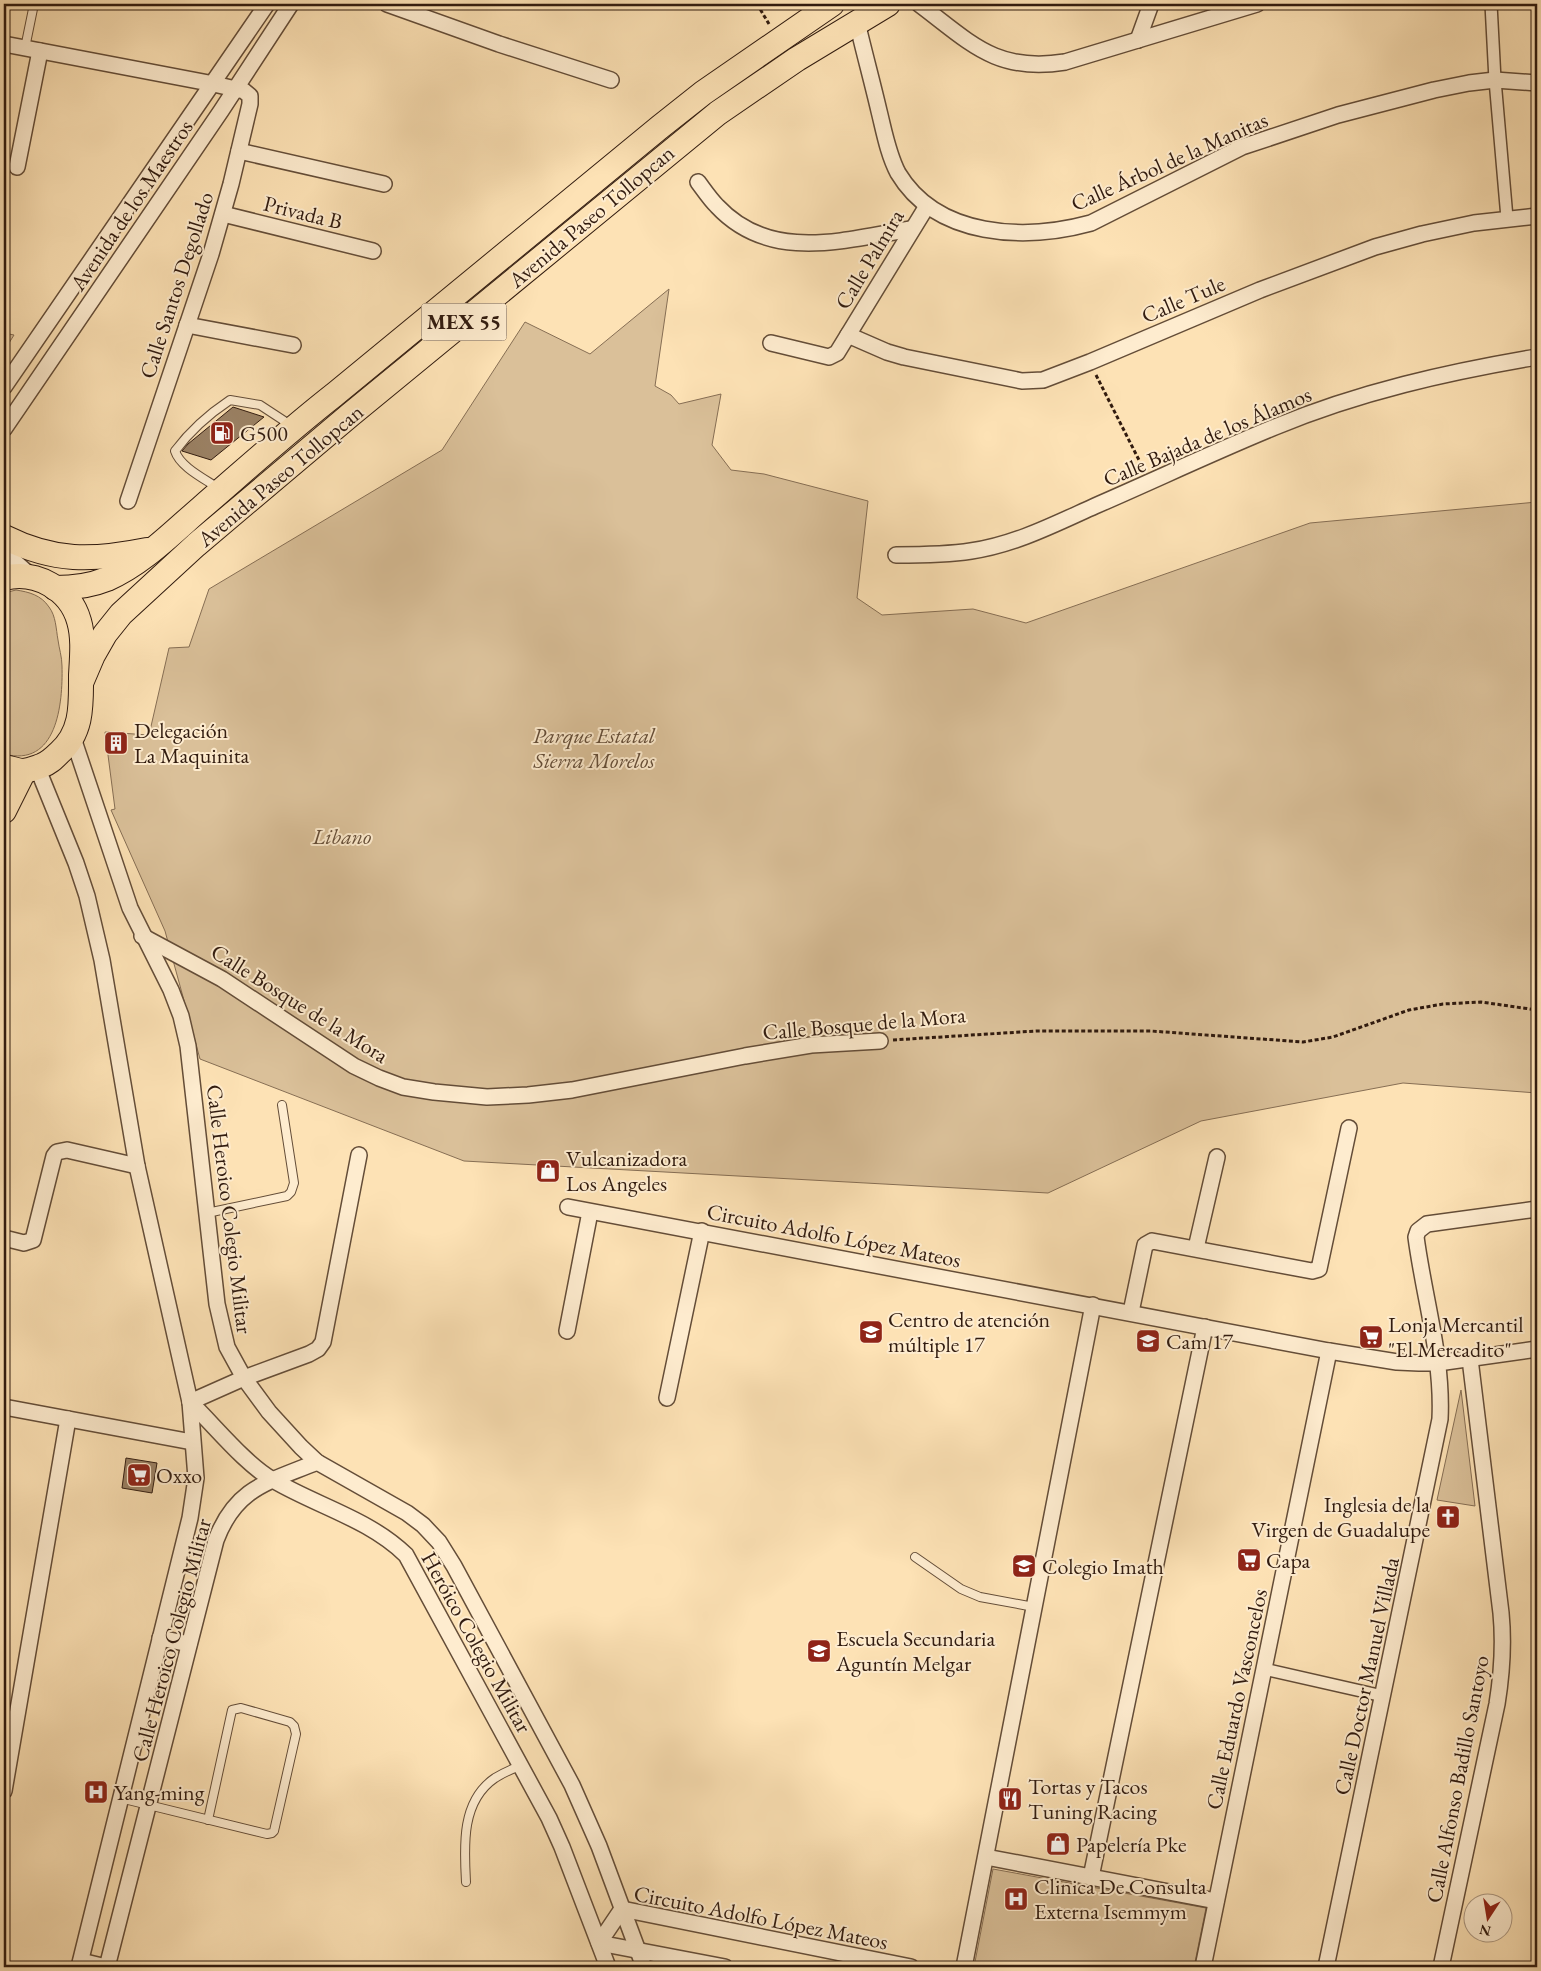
<svg xmlns="http://www.w3.org/2000/svg" width="1541" height="1971" viewBox="0 0 1541 1971" font-family="'EB Garamond',serif">
<style>
.green{fill:#dac099;stroke:#866e54}
.building{fill:#9b8265;stroke:#311b0f}
.lines{fill:none;stroke-linecap:round;stroke-linejoin:round}
.service-casing{stroke:#644d38;stroke-width:10}
.pedestrian-casing{stroke:#644d38;stroke-width:14}
.minor-casing{stroke:#644d38;stroke-width:18}
.trunk-casing{stroke:#311b0f;stroke-width:26}
.path{stroke:#311b0f;stroke-width:3;stroke-dasharray:4 2.5;stroke-linecap:butt}
.service{stroke:#feeccf;stroke-width:8}
.pedestrian{stroke:#feeccf;stroke-width:11}
.minor{stroke:#feeccf;stroke-width:15}
.trunk{stroke:#fde2b5;stroke-width:24}
.labels{text-anchor:middle;stroke-width:4;stroke-linejoin:round;paint-order:stroke}
.shield{fill:#feeccf;stroke:#6e5a49;stroke-width:1}
.shield-label{font-size:21px;font-weight:bold;fill:#311b0f}
.street-label{font-size:22px;fill:#311b0f;stroke:#feeccf}
.poi-label{font-size:22px;fill:#311b0f;stroke:#feeccf;text-anchor:start}
.park-label{font-size:22px;font-style:italic;fill:#644d38;stroke:#feeccf}
</style>
<rect width="100%" height="100%" fill="#fde2b5"/>
<filter id="stains"><feTurbulence type="fractalNoise" baseFrequency=".004" numOctaves="4"/><feColorMatrix values="0 0 0 0 .2 0 0 0 0 .09 0 0 0 0 .02 0 0 0 .5 -.17"/></filter>
<radialGradient id="worn" r=".72"><stop offset=".6" stop-color="#630" stop-opacity="0"/><stop offset="1" stop-color="#630" stop-opacity=".3"/></radialGradient>
<g class="green">
<path d="M669,289L655,386L671,395L679,404L721,394L712,445L731,470L764,474L868,501L857,598L882,615L973,609L1026,623L1310,523L1537,502V1093L1403,1083L1201,1121L1048,1193L464,1161L200,1059L165,931L111,810L115,809L105,732L149,735L169,648L189,647L209,589L442,450L525,322L590,354Z"/>
<path d="M4,333L14,335L4,351Z"/>
<path d="M16,590C29,592 41,595 49,607C56,616 56,629 58,640C59,648 62,657 62,666C63,704 57,768 4,754V593Z"/>
<path d="M1461,1390L1475,1506L1437,1500Z"/>
<path d="M993,1869L1206,1908L1194,1967H974Z"/>
</g>
<g class="building">
<path d="M233,407L264,417L211,460L182,451L188,444Z"/>
<path d="M126,1458L157,1463L152,1493L122,1488Z"/>
</g>
<g class="lines">
<defs>
<g id="service">
<path d="M25,48L34,4"/>
<path d="M218,488C205,479 180,467 175,451C190,431 209,414 230,400L260,405L292,426"/>
<path d="M207,1213L287,1196L291,1192L294,1183L282,1105"/>
<path d="M915,1557L961,1589L980,1597L1034,1607"/>
<path d="M120,1798L267,1834L272,1833L274,1831L296,1734L294,1726L290,1722L241,1708L232,1710L208,1820"/>
<path d="M466,1882C464,1846 461,1801 495,1778C503,1773 512,1769 520,1766"/>
</g>
<g id="pedestrian">
<path d="M1491,4L1495,80L1507,218"/>
<path d="M1264,1669L1383,1696"/>
</g>
<g id="minor">
<path d="M387,4L499,44L611,80"/>
<path d="M919,4C971,43 996,73 1065,62L1257,4"/>
<path d="M857,22C864,52 872,81 879,111C884,131 888,154 898,173C937,238 1025,241 1091,223L1242,147L1338,115L1434,90L1469,83L1495,80L1537,83"/>
<path d="M1138,40L1151,4"/>
<path d="M4,44L214,84L244,91L250,96V104L231,184L211,254L128,501"/>
<path d="M239,151L384,184"/>
<path d="M17,167L40,51"/>
<path d="M698,182C704,190 710,199 717,206C770,263 844,240 911,229"/>
<path d="M223,214L373,251"/>
<path d="M187,325L293,345"/>
<path d="M848,335L887,352L904,357L1022,381L1043,380L1090,362L1260,290L1375,247L1422,234L1474,223L1537,216"/>
<path d="M771,343L829,357L837,353L927,206"/>
<path d="M4,387L267,4"/>
<path d="M4,429L221,111L291,4"/>
<path d="M4,552L31,576"/>
<path d="M896,555C921,555 946,555 971,551C1014,545 1055,524 1095,506C1155,480 1214,452 1275,427C1359,392 1448,372 1537,357"/>
<path d="M73,738L130,908L171,990L181,1016L188,1046L217,1304L227,1347L244,1378L269,1412L301,1447L317,1462L407,1513L423,1525L439,1542L454,1566L572,1785L599,1846L644,1967"/>
<path d="M37,767L76,863L87,896L102,960L137,1166L190,1402L196,1478L190,1518L79,1967"/>
<path d="M142,936L222,979L354,1066L379,1078L403,1087L434,1092L487,1097L528,1095L572,1090L745,1056L811,1045L880,1041"/>
<path d="M568,1207L1329,1351L1397,1362L1419,1363H1438L1537,1349"/>
<path d="M4,1238L24,1243L33,1240L54,1156L57,1152L67,1150L137,1166"/>
<path d="M1196,1248L1217,1157"/>
<path d="M1131,1312L1145,1245L1152,1241L1312,1271L1319,1269L1349,1128"/>
<path d="M567,1331L590,1212"/>
<path d="M667,1398L702,1231"/>
<path d="M190,1402C215,1426 244,1463 273,1480C317,1506 369,1519 406,1555L549,1818L562,1847L608,1967"/>
<path d="M190,1402L244,1378L309,1354L318,1349L323,1342L359,1155"/>
<path d="M4,1407L192,1442"/>
<path d="M160,1638L189,1644"/>
<path d="M4,1791L68,1419"/>
<path d="M986,1857L1216,1901"/>
<path d="M1091,1877L1205,1327"/>
<path d="M622,1909L911,1967"/>
<path d="M622,1909L599,1943L725,1967"/>
<path d="M81,1961L106,1967"/>
<path d="M107,1967L216,1540C236,1487 269,1482 317,1462"/>
<path d="M964,1967L1093,1305"/>
<path d="M1203,1967L1329,1351"/>
<path d="M1326,1967L1440,1419C1443,1357 1424,1298 1416,1237L1418,1231L1427,1224L1537,1209"/>
<path d="M1441,1967L1497,1704C1502,1673 1504,1644 1501,1613L1470,1359"/>
</g>
<g id="trunk">
<path d="M4,537C54,562 92,561 147,550"/>
<path d="M4,578C36,570 70,589 79,621C84,638 82,657 81,675C81,704 83,732 59,753C53,759 49,763 41,766C35,768 28,771 22,771C16,770 10,768 4,767"/>
<path d="M55,588C73,588 90,586 107,579C143,563 172,533 201,508C245,470 288,431 334,395L660,127L703,93L832,4"/>
<path d="M81,683L93,655L105,634L121,614L196,545L350,415L718,113L797,59L888,4"/>
<path d="M4,811L24,771"/>
</g>
</defs>
<use href="#service" class="service-casing"/>
<use href="#pedestrian" class="pedestrian-casing"/>
<use href="#minor" class="minor-casing"/>
<use href="#trunk" class="trunk-casing"/>
<g class="path">
<path d="M757,4L769,24"/>
<path d="M1096,375L1143,468"/>
<path d="M893,1040L1036,1031H1151L1303,1042L1333,1037L1409,1010L1443,1004L1481,1002L1537,1010"/>
</g>
<use href="#service" class="service"/>
<use href="#pedestrian" class="pedestrian"/>
<use href="#minor" class="minor"/>
<use href="#trunk" class="trunk"/>
</g>
<defs>
<symbol id="fuel-square" viewBox="-11 -11 22 22"><rect x="-9" y="-9" width="18" height="18" rx="4" fill="#8f2418" stroke="#feeccf"/><path d="M-5.5-6h7V0h2V4h1.3V-2.5L3-4.5l.8-.8L6-3V5H2.5V1h-1V6h-7ZM-4.2-4.7v3.2H.2V-4.7Z" fill="#fff"/></symbol>
<symbol id="building-square" viewBox="-11 -11 22 22"><rect x="-9" y="-9" width="18" height="18" rx="4" fill="#8f2418" stroke="#feeccf"/><path d="M-4-6H4V6H1V3H-1V6H-4ZM-2.5-4.3h1.7v1.8h-1.7ZM.8-4.3h1.7v1.8H.8ZM-2.5-1h1.7V.8h-1.7ZM.8-1h1.7V.8H.8Z" fill="#fff"/></symbol>
<symbol id="shop-square" viewBox="-11 -11 22 22"><rect x="-9" y="-9" width="18" height="18" rx="4" fill="#8f2418" stroke="#feeccf"/><path d="M-5-2.5h2.3a2.7 3.5 0 0 1 5.4 0H5L5.5 6h-11ZM-1.5-2.5h3a1.5 2.3 0 0 0-3 0Z" fill="#fff"/></symbol>
<symbol id="school-square" viewBox="-11 -11 22 22"><rect x="-9" y="-9" width="18" height="18" rx="4" fill="#8f2418" stroke="#feeccf"/><path d="M0-5L7-2L0 1L-7-2ZM-4 1L0 2.5L4 1V4Q0 6-4 4Z" fill="#fff"/></symbol>
<symbol id="supermarket-square" viewBox="-11 -11 22 22"><rect x="-9" y="-9" width="18" height="18" rx="4" fill="#8f2418" stroke="#feeccf"/><path d="M-6-5.5h2.5l.6 2H6L4.5 2H-2.5L-4.4-4H-6ZM-1.5 3.2a1.3 1.3 0 1 0 .1 0ZM3 3.2a1.3 1.3 0 1 0 .1 0Z" fill="#fff"/></symbol>
<symbol id="church-square" viewBox="-11 -11 22 22"><rect x="-9" y="-9" width="18" height="18" rx="4" fill="#8f2418" stroke="#feeccf"/><path d="M-1.2-6h2.4v3.5h3.3v2.4h-3.3V6h-2.4V-.1h-3.3v-2.4h3.3Z" fill="#fff"/></symbol>
<symbol id="hospital-square" viewBox="-11 -11 22 22"><rect x="-9" y="-9" width="18" height="18" rx="4" fill="#8f2418" stroke="#feeccf"/><path d="M-5-5h3v3.5h4V-5h3V5h-3V1.5h-4V5h-3Z" fill="#fff"/></symbol>
<symbol id="restaurant-square" viewBox="-11 -11 22 22"><rect x="-9" y="-9" width="18" height="18" rx="4" fill="#8f2418" stroke="#feeccf"/><path d="M-5-6h1v4h1v-4h1v4h1v-4h1v5L-1.5 .5V6h-2V.5L-5-1ZM5-6V6H3V1.5H1.5Q1.5-4 5-6Z" fill="#fff"/></symbol>
</defs>
<g fill-rule="evenodd">
<use href="#fuel-square" x="208" y="419" width="28" height="28"/>
<use href="#building-square" x="102" y="729" width="28" height="28"/>
<use href="#shop-square" x="534" y="1157" width="28" height="28"/>
<use href="#school-square" x="857" y="1318" width="28" height="28"/>
<use href="#supermarket-square" x="1357" y="1323" width="28" height="28"/>
<use href="#school-square" x="1134" y="1327" width="28" height="28"/>
<use href="#supermarket-square" x="125" y="1461" width="28" height="28"/>
<use href="#church-square" x="1434" y="1503" width="28" height="28"/>
<use href="#supermarket-square" x="1235" y="1546" width="28" height="28"/>
<use href="#school-square" x="1010" y="1552" width="28" height="28"/>
<use href="#school-square" x="805" y="1637" width="28" height="28"/>
<use href="#hospital-square" x="82" y="1778" width="28" height="28"/>
<use href="#restaurant-square" x="996" y="1785" width="28" height="28"/>
<use href="#shop-square" x="1044" y="1830" width="28" height="28"/>
<use href="#hospital-square" x="1002" y="1885" width="28" height="28"/>
</g>
<g class="labels">
<rect class="shield" x="421.5" y="303.5" width="85" height="37" rx="4"/>
<g class="shield-label">
<text x="464" y="329">MEX 55</text>
</g>
<g class="street-label">
<text transform="translate(1169 161) rotate(-24)" y="8">Calle Árbol de la Manitas</text>
<text transform="translate(131 205) rotate(-56)" y="8">Avenida de los Maestros</text>
<text transform="translate(303 212) rotate(14)" y="8">Privada B</text>
<text transform="translate(591 216) rotate(-40)" y="8">Avenida Paseo Tollopcan</text>
<text transform="translate(869 259) rotate(-59)" y="8">Calle Palmira</text>
<text transform="translate(176 285) rotate(-72)" y="8">Calle Santos Degollado</text>
<text transform="translate(1183 299) rotate(-23)" y="8">Calle Tule</text>
<text transform="translate(1207 436) rotate(-23)" y="8">Calle Bajada de los Álamos</text>
<text transform="translate(280 475) rotate(-40)" y="8">Avenida Paseo Tollopcan</text>
<text transform="translate(300 1003) rotate(32)" y="8">Calle Bosque de la Mora</text>
<text transform="translate(864 1023) rotate(-5)" y="8">Calle Bosque de la Mora</text>
<text transform="translate(230 1209) rotate(83)" y="8">Calle Heroico Colegio Militar</text>
<text transform="translate(834 1235) rotate(11)" y="8">Circuito Adolfo López Mateos</text>
<text transform="translate(171 1640) rotate(-75)" y="8">Calle Heroico Colegio Militar</text>
<text transform="translate(477 1642) rotate(61)" y="8">Heróico Colegio Militar</text>
<text transform="translate(1366 1676) rotate(-78)" y="8">Calle Doctor Manuel Villada</text>
<text transform="translate(1236 1699) rotate(-78)" y="8">Calle Eduardo Vasconcelos</text>
<text transform="translate(1457 1779) rotate(-79)" y="8">Calle Alfonso Badillo Santoyo</text>
<text transform="translate(761 1917) rotate(11)" y="8">Circuito Adolfo López Mateos</text>
</g>
<g class="poi-label">
<text x="240" y="441">G500</text>
<text x="134" y="738">Delegación<tspan x="134" dy="25">La Maquinita</tspan></text>
<text x="566" y="1166">Vulcanizadora<tspan x="566" dy="25">Los Angeles</tspan></text>
<text x="888" y="1327">Centro de atención<tspan x="888" dy="25">múltiple 17</tspan></text>
<text x="1388" y="1332">Lonja Mercantil<tspan x="1388" dy="25">"El Mercadito"</tspan></text>
<text x="1166" y="1349">Cam 17</text>
<text x="156" y="1483">Oxxo</text>
<text x="1430" y="1512" text-anchor="end">Inglesia de la<tspan x="1430" dy="25">Virgen de Guadalupe</tspan></text>
<text x="1266" y="1568">Capa</text>
<text x="1042" y="1574">Colegio Imath</text>
<text x="836" y="1646">Escuela Secundaria<tspan x="836" dy="25">Aguntín Melgar</tspan></text>
<text x="1028" y="1794">Tortas y Tacos<tspan x="1028" dy="25">Tuning Racing</tspan></text>
<text x="114" y="1800">Yang-ming</text>
<text x="1076" y="1852">Papelería Pke</text>
<text x="1034" y="1894">Clinica De Consulta<tspan x="1034" dy="25">Externa Isemmym</tspan></text>
</g>
<g class="park-label">
<text x="594" y="743">Parque Estatal<tspan x="594" dy="25">Sierra Morelos</tspan></text>
<text x="342" y="844">Libano</text>
</g>
</g>
<rect width="1541" height="1971" fill="none" stroke="#fde2b5" stroke-width="20"/>
<rect x="5" y="5" width="1531" height="1961" fill="none" stroke="#311b0f" stroke-width="2.5"/>
<rect x="10" y="10" width="1521" height="1951" fill="none" stroke="#311b0f"/>
<g transform="translate(1488 1918) rotate(192)"><circle r="24" fill="#feeccf" stroke="#ac9882"/>
<path d="M0-4L9 19L0 12L-9 19Z" fill="#8f2418"/>
<text y="-8" font-size="14" font-weight="bold" text-anchor="middle" fill="#311b0f">N</text>
</g>
<rect width="100%" height="100%" filter="url(#stains)"/>
<rect width="100%" height="100%" fill="url(#worn)"/>
</svg>
